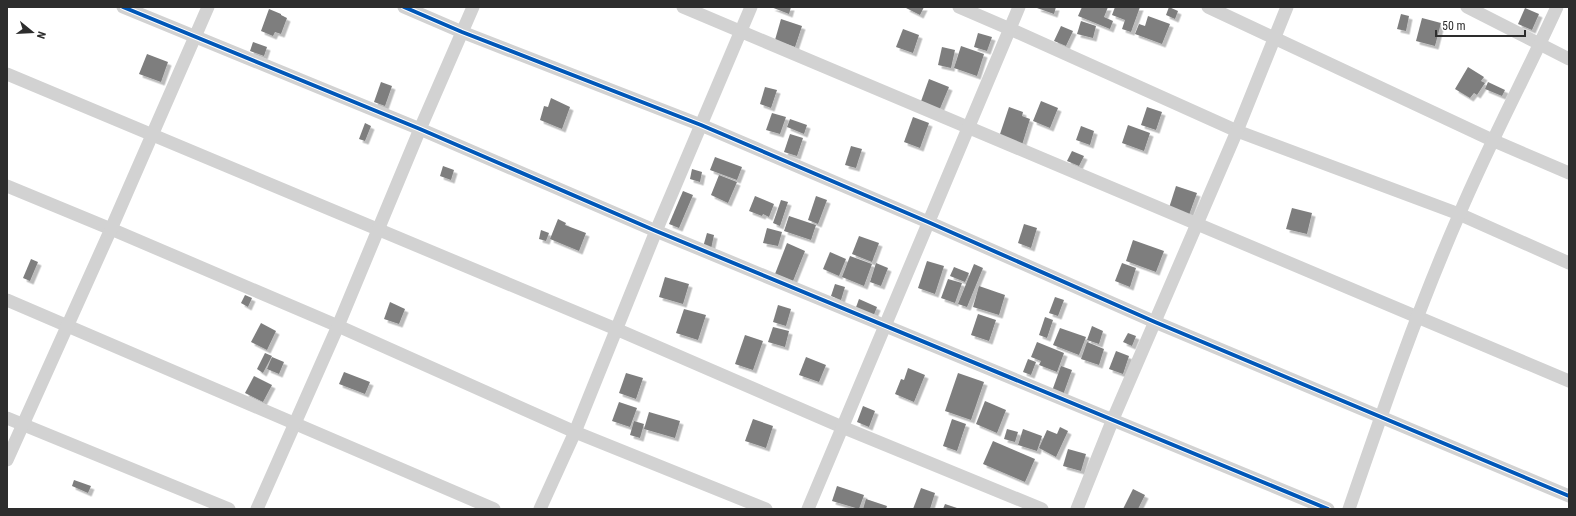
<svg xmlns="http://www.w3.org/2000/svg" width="1576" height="516" viewBox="0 0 1576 516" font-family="'Roboto Condensed',sans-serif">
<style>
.building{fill:#7e7e7e;filter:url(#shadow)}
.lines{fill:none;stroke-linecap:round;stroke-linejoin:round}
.street{stroke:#d2d2d2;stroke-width:13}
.cycleway-casing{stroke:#fff;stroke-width:6}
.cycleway{stroke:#0057b8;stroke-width:4}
</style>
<defs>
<filter id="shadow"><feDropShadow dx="3.5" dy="3.5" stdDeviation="0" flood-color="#0004"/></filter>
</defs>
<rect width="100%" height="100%" fill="#fff"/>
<g class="building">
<path d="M771,7H791L789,14Z"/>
<path d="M907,7H924L920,15L906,8Z"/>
<path d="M1038,7H1056L1054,14L1037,8Z"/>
<path d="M1082,7H1108L1104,17L1113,21L1110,29L1078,16Z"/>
<path d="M1115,7H1140L1131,32L1122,29L1125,20L1112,15Z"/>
<path d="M1169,7L1178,11L1175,19L1166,15Z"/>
<path d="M1525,8L1539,14L1532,30L1518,24Z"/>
<path d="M269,9L281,14V15L287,18L281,34L275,32L273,36L261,31Z"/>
<path d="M1401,14L1409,16L1406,31L1397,29Z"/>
<path d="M1148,16L1170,24L1162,44L1135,34L1139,24L1145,26Z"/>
<path d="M1422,18L1441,23L1435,46L1416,41Z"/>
<path d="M781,19L802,26L795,47L775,40Z"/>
<path d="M1081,21L1096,26L1093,38L1077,34Z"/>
<path d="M1061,26L1073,31L1066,46L1054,41Z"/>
<path d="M903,29L919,35L913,53L896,47Z"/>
<path d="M978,33L992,37L987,51L974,47Z"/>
<path d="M253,42L267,47L264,56L250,51Z"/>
<path d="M961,46L984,54L977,76L954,68Z"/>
<path d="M942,47L955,50L951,68L938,65Z"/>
<path d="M147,54L168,62L161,82L139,74Z"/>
<path d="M1468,67L1484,77L1481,81L1485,83L1477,95L1474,93L1470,98L1455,89Z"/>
<path d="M929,79L949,87L939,111L920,104Z"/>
<path d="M381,82L392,86L385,106L374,102Z"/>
<path d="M1488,82L1505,90L1502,96L1485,89Z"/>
<path d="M765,87L777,90L771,108L760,104Z"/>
<path d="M551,98L570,107L562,129L540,120L544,106L548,107Z"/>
<path d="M1041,101L1058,108L1050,128L1033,121Z"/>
<path d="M1009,107L1023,112L1022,116L1030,119L1022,145L999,137Z"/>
<path d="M1147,107L1162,112L1156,130L1141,125Z"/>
<path d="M772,113L786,117L780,134L766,130Z"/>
<path d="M913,117L929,123L920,148L904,142Z"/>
<path d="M790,119L807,125L804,134L787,127Z"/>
<path d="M365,123L371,126L365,141L359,139Z"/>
<path d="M1128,125L1150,133L1144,151L1122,143Z"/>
<path d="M1081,126L1094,131L1090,145L1076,140Z"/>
<path d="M790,134L803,138L797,156L784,152Z"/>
<path d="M851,146L862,149L856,168L845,165Z"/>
<path d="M1072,151L1084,156L1079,166L1067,161Z"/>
<path d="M715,157L742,167L737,180L710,170Z"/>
<path d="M443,166L454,170L451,180L440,176Z"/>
<path d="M692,169L702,172L700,182L690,179Z"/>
<path d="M719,175L737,182L728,203L711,195Z"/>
<path d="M1176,186L1197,193L1189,215L1169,208Z"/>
<path d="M683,191L693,195L679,228L669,224Z"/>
<path d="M755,196L774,204L769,217L763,214L762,216L749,211Z"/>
<path d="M816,196L827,200L818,224L808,220Z"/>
<path d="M781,200L788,202L780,226L773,223Z"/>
<path d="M1292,208L1312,213L1307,234L1286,229Z"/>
<path d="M789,216L816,225L811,240L784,231Z"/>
<path d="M558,219L566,223L565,225L586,233L579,251L550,239Z"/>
<path d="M1024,224L1037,228L1031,248L1018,243Z"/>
<path d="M767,228L782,232L778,246L763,243Z"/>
<path d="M541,230L549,233L546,241L539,239Z"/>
<path d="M707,233L714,235L711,249L703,247Z"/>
<path d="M859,236L879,243L872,262L852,254Z"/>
<path d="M1133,240L1164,251L1156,272L1126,261Z"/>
<path d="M787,243L805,251L793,281L775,274Z"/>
<path d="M830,252L846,259L839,276L823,269Z"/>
<path d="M850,256L872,264L864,286L842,277Z"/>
<path d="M31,259L38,262L30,281L23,278Z"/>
<path d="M927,261L944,266L935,294L918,288Z"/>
<path d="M876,263L888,268L881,286L870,282Z"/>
<path d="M1122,263L1136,268L1130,287L1115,281Z"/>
<path d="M974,264L983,268L967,307L958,304Z"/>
<path d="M954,267L969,273L965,282L950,276Z"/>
<path d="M665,277L689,284L683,304L659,297Z"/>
<path d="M948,279L962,283L955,303L941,298Z"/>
<path d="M835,284L845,287L841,300L831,296Z"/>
<path d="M979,286L1005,295L999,315L973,307Z"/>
<path d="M245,295L252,298L248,307L241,303Z"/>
<path d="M1055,297L1064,300L1058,316L1049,313Z"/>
<path d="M859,299L877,307L873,317L855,310Z"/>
<path d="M390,302L405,309L399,324L384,319Z"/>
<path d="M778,305L791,309L786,326L773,322Z"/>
<path d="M684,309L706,315L698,340L676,333Z"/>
<path d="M978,314L996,320L989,341L971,335Z"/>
<path d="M1045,317L1053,320L1047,338L1039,335Z"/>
<path d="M261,323L276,331L267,350L251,342Z"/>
<path d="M1092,326L1103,331L1099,344L1087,340Z"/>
<path d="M773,327L789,331L785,347L768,342Z"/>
<path d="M1060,328L1086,337L1079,355L1053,345Z"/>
<path d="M1128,333L1136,336L1132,346L1123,342Z"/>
<path d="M745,335L763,341L753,370L735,364Z"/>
<path d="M1037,342L1064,353L1057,372L1039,365L1041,361L1031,357Z"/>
<path d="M1087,342L1104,349L1099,365L1081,359Z"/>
<path d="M1116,351L1129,356L1123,374L1109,369Z"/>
<path d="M265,353L272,356L263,373L257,369Z"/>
<path d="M272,357L284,362L279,374L267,369Z"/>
<path d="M806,357L826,365L819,382L799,375Z"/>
<path d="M1028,359L1036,362L1031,375L1023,372Z"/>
<path d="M1061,366L1072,370L1063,395L1052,391Z"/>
<path d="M908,368L925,375L914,402L895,394L901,379L904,380Z"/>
<path d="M344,372L370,382L365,394L339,384Z"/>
<path d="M626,373L643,378L636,399L619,393Z"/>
<path d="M958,373L984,382L971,420L945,411Z"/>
<path d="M254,376L272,385L263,402L245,393Z"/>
<path d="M985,401L1006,410L997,433L976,424Z"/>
<path d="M619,402L637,408L630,427L612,421Z"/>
<path d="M863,406L875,411L869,427L857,422Z"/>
<path d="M649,412L680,421L675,438L644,429Z"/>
<path d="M753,419L773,426L766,448L745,441Z"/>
<path d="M952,419L966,424L957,451L943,446Z"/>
<path d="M634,421L644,424L640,438L630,435Z"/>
<path d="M1060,427L1068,431L1056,457L1039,448L1047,430L1057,434Z"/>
<path d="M1007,429L1018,432L1015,442L1004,439Z"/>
<path d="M1023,429L1042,436L1037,451L1018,445Z"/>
<path d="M993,441L1035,459L1025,482L983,464Z"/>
<path d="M1068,449L1086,454L1081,471L1063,466Z"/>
<path d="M74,480L91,486L88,493L72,486Z"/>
<path d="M837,486L864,495L859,509L832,501Z"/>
<path d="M921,488L935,493L930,509H913Z"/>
<path d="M1133,489L1145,495L1138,509H1123Z"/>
<path d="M866,499L887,506L886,509H863Z"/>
<path d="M945,504L960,509H943Z"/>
</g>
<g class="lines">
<g class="street">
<path d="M123,7L420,129L656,231L1328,509"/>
<path d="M404,7L462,32L701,125L928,222L1155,322L1569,496"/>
<path d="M683,7L1569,381"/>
<path d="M959,7L1010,29L1237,131L1459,214L1569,263"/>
<path d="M1208,7L1492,140L1569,173"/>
<path d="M1467,7L1569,59"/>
<path d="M7,74L616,329L842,427L1042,509"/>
<path d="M7,186L111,229L338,326L575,432L766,509"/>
<path d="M7,300L494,509"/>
<path d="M7,418L229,509"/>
<path d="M7,460L111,229L208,7"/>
<path d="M257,509L338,326L420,129L473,7"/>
<path d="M540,509L575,432L656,231L751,7"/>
<path d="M808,509L1019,7"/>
<path d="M1077,509L1113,419L1237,131L1287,7"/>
<path d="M1349,509C1383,410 1417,311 1459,215C1489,144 1525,77 1557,7"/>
</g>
<defs>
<g id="cycleway">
<path d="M123,7L420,129L656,231L1328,509"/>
<path d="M404,7L462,32L701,125L928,222L1155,322L1569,496"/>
</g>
</defs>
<use href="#cycleway" class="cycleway-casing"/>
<use href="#cycleway" class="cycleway"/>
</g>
<rect width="1576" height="516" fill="none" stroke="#2d2d2d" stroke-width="16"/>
<g transform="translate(32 32) rotate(108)" stroke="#ffffff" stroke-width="3" paint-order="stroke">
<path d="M0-3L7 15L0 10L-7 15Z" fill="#2d2d2d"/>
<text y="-6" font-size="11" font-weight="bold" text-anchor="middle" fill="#2d2d2d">N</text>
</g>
<path d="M1436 30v6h89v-6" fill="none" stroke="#2d2d2d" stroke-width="2"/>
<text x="1442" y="30" font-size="12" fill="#2d2d2d" stroke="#ffffff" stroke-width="3" paint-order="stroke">50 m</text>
</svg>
